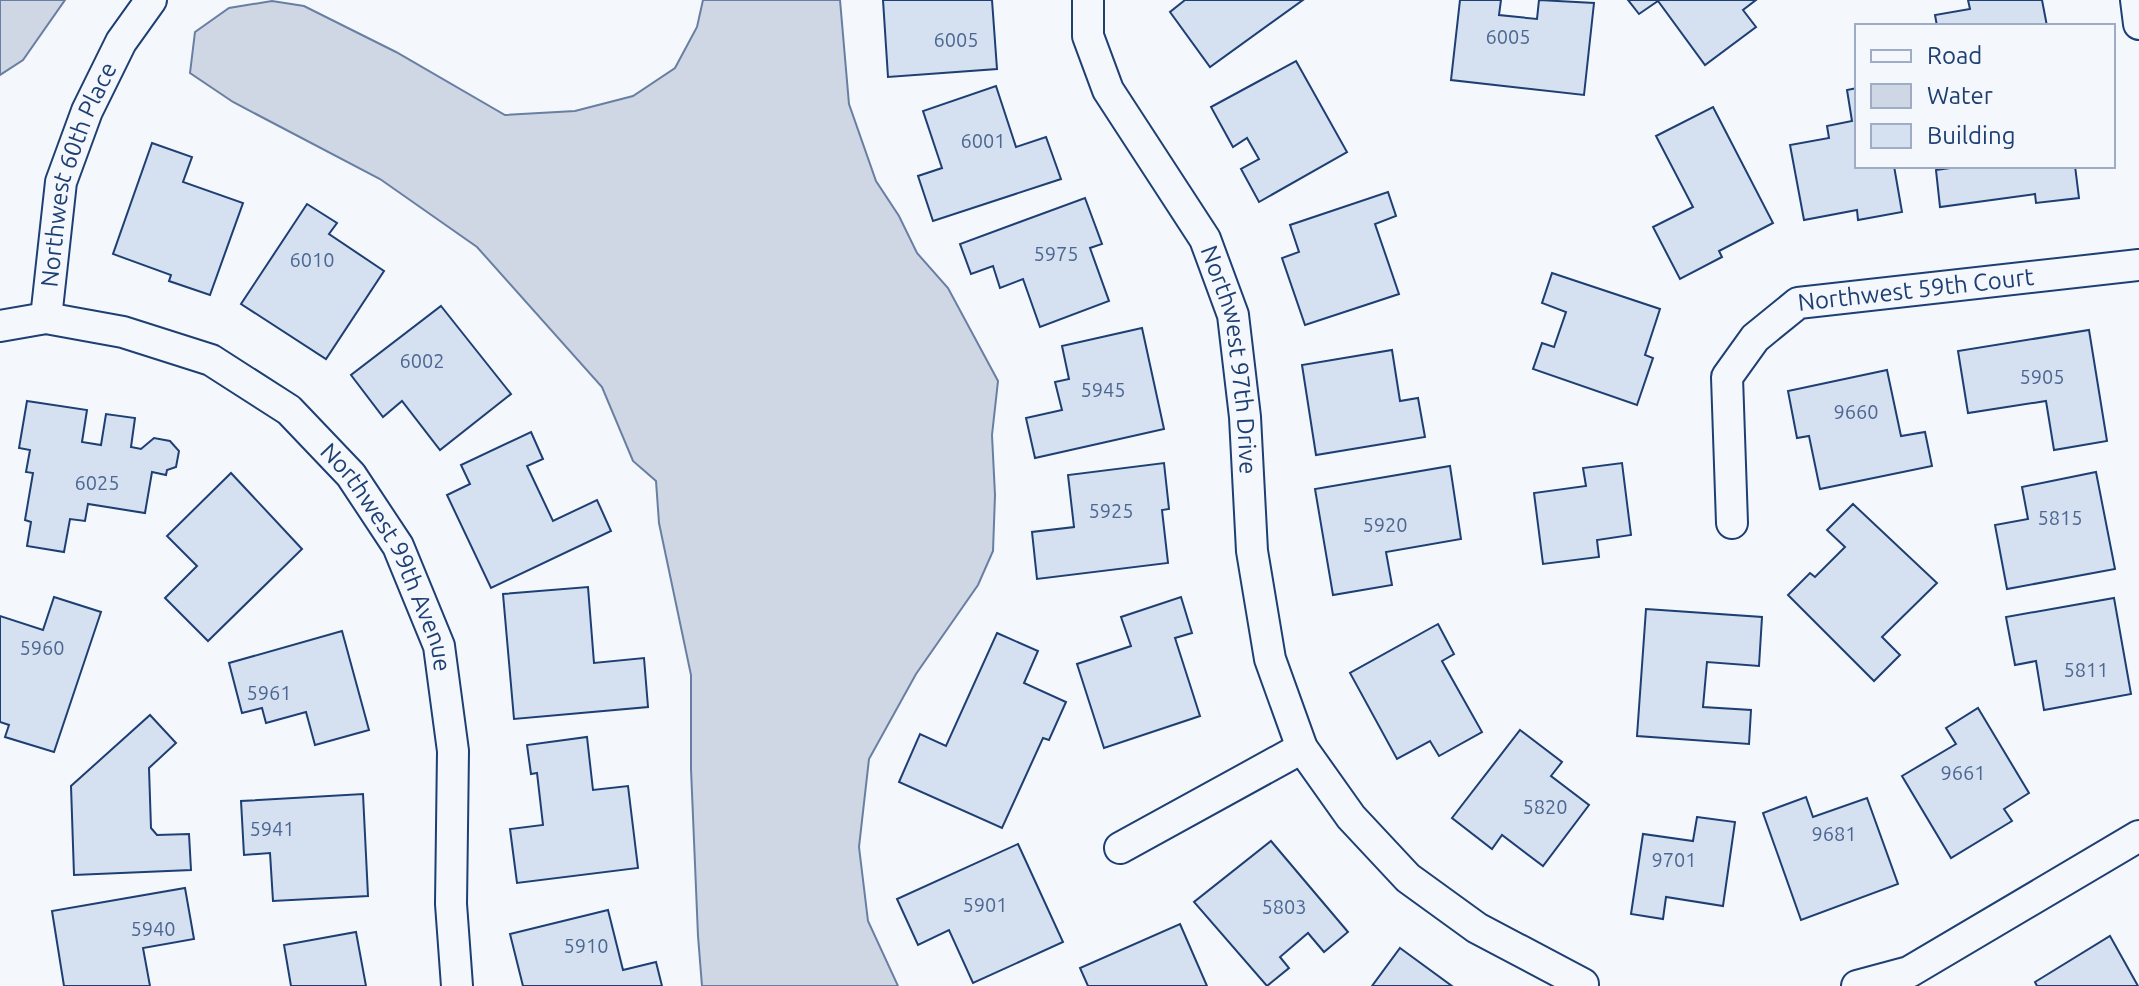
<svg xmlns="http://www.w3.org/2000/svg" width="2139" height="986" font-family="Ubuntu,sans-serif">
	<rect width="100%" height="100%" fill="#f4f7fb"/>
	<g fill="#cfd7e4" stroke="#687fa3" stroke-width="2">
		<path d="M0,0h65l-42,60 -23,15z"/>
		<path d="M703,0h137l9,104 27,77 23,35 18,37 31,35 50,93 -6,54 3,60 -2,56 -15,34 -62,89 -47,85 -10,88 9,74 30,65h-196l-4,-50 -7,-167v-94l-32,-152 -3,-42 -23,-20 -31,-74 -125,-140 -97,-68 -147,-77 -43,-29 5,-41 34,-24 43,-7 32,5 92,46 109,63 70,-4 58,-15 42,-28 22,-41z"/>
	</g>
	<g fill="#d5e0f0" stroke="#1d3f73" stroke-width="2">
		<path d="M883,0h109l5,69 -109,8z"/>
		<path d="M1185,0h118l-93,67 -40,-55z"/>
		<path d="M1460,0h41l-2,15 38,4 2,-19 55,3 -10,92 -133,-15z"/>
		<path d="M1628,0h128l-13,10 13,17 -51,38 -47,-64 -19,13z"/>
		<path d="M1968,0h74l5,26h-110l-2,-11 35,-6z"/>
		<path d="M1296,61l51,91 -88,50 -18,-33 18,-10 -12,-21 -14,9 -22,-40z"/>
		<path d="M996,86l20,61 30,-10 15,42 -128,42 -15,-45 24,-8 -19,-57z"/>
		<path d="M1857,88v78h37l8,46 -44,8 -1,-10 -53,10 -14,-75 39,-7 -2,-12 25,-5 -5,-31z"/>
		<path d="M1713,107l60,116 -54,28 3,6 -42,22 -27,-52 40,-20 -37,-71z"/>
		<path d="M152,143l40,14 -9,25 60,21 -33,92 -41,-14 2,-6 -58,-21z"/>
		<path d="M1965,166h110l4,32 -43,5 -1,-9 -95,13 -4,-37z"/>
		<path d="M1388,192l8,24 -21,8 24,70 -94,31 -23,-67 17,-6 -9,-27z"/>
		<path d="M1085,198l17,46 -12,4 19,53 -69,26 -17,-48 -23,9 -7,-22 -22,8 -11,-30z"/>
		<path d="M307,204l30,19 -8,11 55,37 -58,88 -85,-55z"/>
		<path d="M1552,273l108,36 -15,46 8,3 -16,47 -104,-36 9,-26 12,4 12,-35 -24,-9z"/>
		<path d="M441,306l70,88 -71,56 -38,-49 -19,16 -32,-42z"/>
		<path d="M1142,328l22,101 -129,29 -9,-40 36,-8 -7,-28 14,-3 -7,-33z"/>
		<path d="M2089,330l18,111 -53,9 -8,-49 -78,12 -10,-62z"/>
		<path d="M1392,350l8,51 18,-3 7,39 -109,18 -14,-90z"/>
		<path d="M1887,370l14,66 24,-4 7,34 -112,23 -11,-53 -12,2 -9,-47z"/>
		<path d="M27,401l60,9 -5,32 19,3 5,-31 29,4 -4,29 10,2 13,-11 16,3 9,10 -3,16 -9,3 -1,5 -14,-3 -7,41 -57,-9 -3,17 -15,-2 -6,33 -37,-6 4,-24 -6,-2 8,-47 -7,-1 4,-22 -11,-2z"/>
		<path d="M531,432l12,27 -16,7 26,55 44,-21 14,31 -120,57 -44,-93 23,-11 -9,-19z"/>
		<path d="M1164,463l5,46 -7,1 6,53 -131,16 -5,-47 42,-5 -6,-52z"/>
		<path d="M1622,463l9,72 -34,5 2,17 -56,7 -9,-71 52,-7 -3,-18z"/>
		<path d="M1450,466l11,73 -75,13 6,33 -59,10 -18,-106z"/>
		<path d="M2096,472l19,97 -108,20 -12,-64 33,-6 -6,-32z"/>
		<path d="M231,473l71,76 -94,92 -43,-43 32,-32 -30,-30z"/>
		<path d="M1853,504l84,79 -55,54 18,18 -26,26 -86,-86 22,-22 5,4 30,-30 -18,-17z"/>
		<path d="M588,587l6,76 50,-5 4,49 -134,12 -11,-125z"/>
		<path d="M54,597l47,15 -47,140 -49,-15 4,-12 -9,-3v-106l43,14z"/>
		<path d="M1181,597l11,36 -17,5 25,78 -96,32 -27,-84 54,-18 -10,-29z"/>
		<path d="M2114,598l17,96 -87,16 -8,-49 -21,4 -9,-48z"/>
		<path d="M1646,609l116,8 -3,49 -52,-4 -4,45 48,3 -2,34 -112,-8z"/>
		<path d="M1438,624l16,30 -12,7 40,71 -43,24 -9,-15 -33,18 -47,-86z"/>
		<path d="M342,631l27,99 -54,15 -9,-33 -40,11 -4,-15 -20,5 -13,-50z"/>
		<path d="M997,633l41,18 -14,32 42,19 -17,38 -6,-2 -41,90 -103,-46 21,-48 26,12z"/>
		<path d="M1978,708l51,85 -25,16 8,12 -61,37 -49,-82 54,-32 -10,-16z"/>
		<path d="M150,715l26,28 -27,25 2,60 6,7 32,-1 2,36 -117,5 -3,-89z"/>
		<path d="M1520,730l42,32 -11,14 38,29 -46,61 -41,-31 -10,14 -40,-31z"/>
		<path d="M587,737l6,53 35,-4 10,82 -121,15 -7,-54 33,-4 -6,-52 -6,1 -4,-29z"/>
		<path d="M363,794l5,102 -95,5 -3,-48 -26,2 -3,-54z"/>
		<path d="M1806,797l7,20 54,-19 31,86 -97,36 -38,-107z"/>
		<path d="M1697,817l38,5 -12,84 -57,-9 -3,22 -32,-5 12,-80 50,7z"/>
		<path d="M1271,841l77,91 -24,20 -16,-19 -28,24 9,11 -22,18 -73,-84z"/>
		<path d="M1018,844l45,98 -90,41 -24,-53 -31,15 -21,-46z"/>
		<path d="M185,888l9,51 -51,9 7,38h-86l-12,-75z"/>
		<path d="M608,910l15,60 33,-8 6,24h-139l-13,-52z"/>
		<path d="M1180,924l27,62h-119l-8,-18z"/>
		<path d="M356,932l10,54h-75l-7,-41z"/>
		<path d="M2110,936l28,50h-101l-2,-4z"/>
		<path d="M1400,948l52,38h-80z"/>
	</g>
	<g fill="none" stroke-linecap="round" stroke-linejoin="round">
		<defs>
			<g id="minor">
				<path id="s1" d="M1088,0v36l20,54 97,149 28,76 12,102 7,134 18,108 32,89 49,69 57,61 69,50 106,56"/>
				<path d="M2136,0l3,24"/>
				<path id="s2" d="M46,318l15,-136 26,-71 34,-69 30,-42"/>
				<path id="s3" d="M0,326l46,-8 77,14 88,28 78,50 62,65 47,71 41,100 14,105 -2,153 6,82"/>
				<path id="s4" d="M1732,523l-5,-146 28,-39 43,-35 341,-38"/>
				<path d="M1120,848l182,-100"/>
				<path d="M1857,986l52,-14 230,-136"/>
			</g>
		</defs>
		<use href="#minor" stroke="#1d3f73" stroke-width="34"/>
		<use href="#minor" stroke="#f4f7fb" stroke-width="30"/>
	</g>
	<g text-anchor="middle" stroke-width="6" stroke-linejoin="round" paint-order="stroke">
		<g font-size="20" fill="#4b6792">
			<text x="1508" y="44">6005</text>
			<text x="956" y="47">6005</text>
			<text x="983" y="148">6001</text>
			<text x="1056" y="261">5975</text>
			<text x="312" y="267">6010</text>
			<text x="422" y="368">6002</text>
			<text x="2042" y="384">5905</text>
			<text x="1103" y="397">5945</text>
			<text x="1856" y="419">9660</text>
			<text x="97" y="490">6025</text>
			<text x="1111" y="518">5925</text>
			<text x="2060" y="525">5815</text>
			<text x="1385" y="532">5920</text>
			<text x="42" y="655">5960</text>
			<text x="2086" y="677">5811</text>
			<text x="269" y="700">5961</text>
			<text x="1963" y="780">9661</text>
			<text x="1545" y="814">5820</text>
			<text x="272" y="836">5941</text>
			<text x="1834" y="841">9681</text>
			<text x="1674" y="867">9701</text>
			<text x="985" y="912">5901</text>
			<text x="1284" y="914">5803</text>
			<text x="153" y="936">5940</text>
			<text x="586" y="953">5910</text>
		</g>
		<g font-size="24" fill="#1d3f73" stroke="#f4f7fb">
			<text dy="8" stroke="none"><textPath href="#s2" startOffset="148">Northwest 60th Place</textPath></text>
			<text dy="8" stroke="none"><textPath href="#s4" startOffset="368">Northwest 59th Court</textPath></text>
			<text dy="8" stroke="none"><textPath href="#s1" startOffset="396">Northwest 97th Drive</textPath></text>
			<text dy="8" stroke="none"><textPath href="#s3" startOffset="490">Northwest 99th Avenue</textPath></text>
		</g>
	</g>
	<rect x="1855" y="24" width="260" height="144" fill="#f4f7fb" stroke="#9eadc5" stroke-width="2"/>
	<rect x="1871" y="50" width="40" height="12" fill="#f4f7fb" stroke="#9eadc5" stroke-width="2"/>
	<text x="1927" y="64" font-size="24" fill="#1d3f73">Road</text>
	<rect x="1871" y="84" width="40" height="24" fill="#cfd7e4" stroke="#9eadc5" stroke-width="2"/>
	<text x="1927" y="104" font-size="24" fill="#1d3f73">Water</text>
	<rect x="1871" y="124" width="40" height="24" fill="#d5e0f0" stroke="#9eadc5" stroke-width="2"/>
	<text x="1927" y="144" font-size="24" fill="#1d3f73">Building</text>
</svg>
